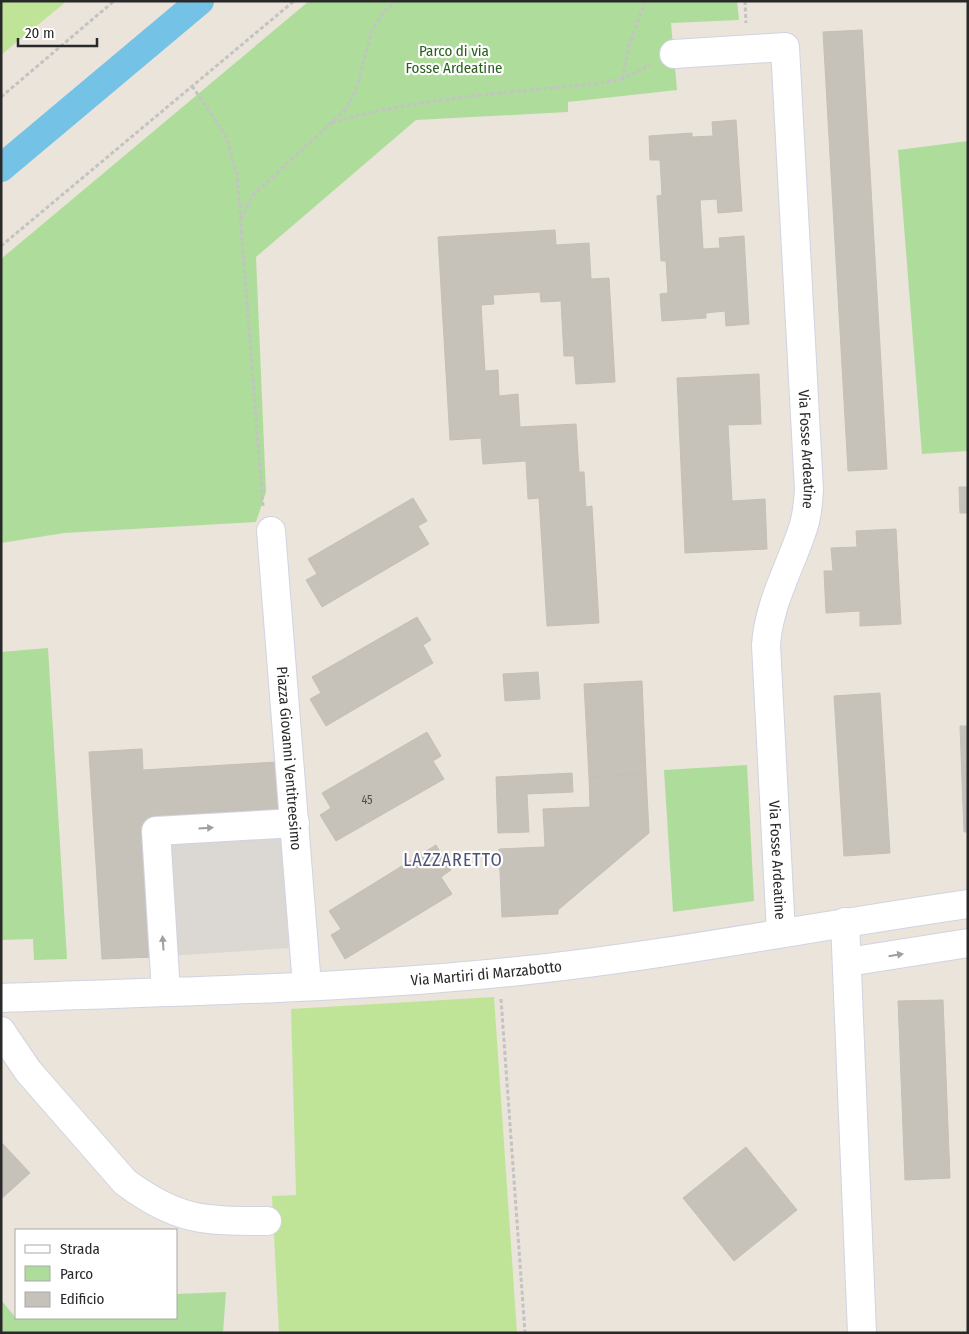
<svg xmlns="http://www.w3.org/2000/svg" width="969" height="1334" font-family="'Fira Sans Condensed',sans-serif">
	<rect width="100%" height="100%" fill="#eae4db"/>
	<g fill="#aedd9b">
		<path d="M309,1h428l2,19 -68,3 6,67 -109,12v10l-152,8 -160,137 10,235 -10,30 -192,11 -63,10v-284z"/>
		<path d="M968,141v310l-46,3 -24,-304z"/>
		<path d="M48,648l19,311 -33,1 -1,-21 -32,1v-288z"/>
		<path d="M747,765l7,136 -81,11 -9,-142z"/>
		<path d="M226,1292l-3,41h-222v-33l15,18h160v-24z"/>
	</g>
	<g fill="#c0e497">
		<path d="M1,1h66l-66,54z"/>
		<path d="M494,997l23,336h-238l-7,-137 24,-1 -5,-186z"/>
	</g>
	<path fill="#dbd7d2" d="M280,811l9,137 -136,9 -9,-137z"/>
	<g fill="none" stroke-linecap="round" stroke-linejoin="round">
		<path stroke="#74c2e6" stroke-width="28" d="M1,168l199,-167"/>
	</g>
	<g fill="#c6c2ba" stroke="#c5c0b5">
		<path d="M862,30l25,439 -39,2 -25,-439z"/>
		<path d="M736,120l6,91 -24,2 -1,-14 -17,1 3,49 17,-1 -1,-10 25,-2 5,88 -23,2 -1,-15 -19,2v5l-44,3 -2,-27 8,-1 -2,-32h-5l-4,-65 5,-1 -2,-35h-10l-1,-24 43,-3v4l21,-1 -1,-14z"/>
		<path d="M555,230l1,15 33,-2 2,36 18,-1 6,104 -39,2 -2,-28h-10l-3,-55 -20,1 -1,-10 -47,3 1,9 -13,1 4,66 13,-1 1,26 19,-2 2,33 56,-3 3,48h5l2,35 6,-1 7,117 -52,3 -8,-128 -11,1 -2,-38 -43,3 -2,-26 -31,2 -12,-203z"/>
		<path d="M759,374l2,50 -33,1 4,76 33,-2 2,50 -82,4 -8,-175z"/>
		<path d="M959,487h9v26h-8z"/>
		<path d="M413,498l14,23 -9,5 11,18 -107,63 -16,-27 11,-6 -9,-15z"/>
		<path d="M896,529l5,95 -41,2v-15l-34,2 -2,-42h9l-2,-23 26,-1 -1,-16z"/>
		<path d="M417,617l14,23 -8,5 10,18 -107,63 -16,-27 11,-6 -9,-16z"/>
		<path d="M538,672l2,27 -35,2 -2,-27z"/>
		<path d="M642,681l4,93 -57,3 -5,-93z"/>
		<path d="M880,693l10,160 -46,3 -10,-160z"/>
		<path d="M960,726h8v106h-4z"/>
		<path d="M427,732l14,24 -8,5 11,18 -108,62 -16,-26 11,-7 -9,-15z"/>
		<path d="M142,749l1,21 133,-8 4,49 -136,9 9,137 -51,2 -13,-207z"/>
		<path d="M572,773l1,19 -46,2 2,38 -31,1 -2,-56z"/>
		<path d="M646,774l3,59 -91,77v4l-56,3 -3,-68 46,-2 -2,-38 47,-2 -1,-30z"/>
		<path d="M436,845l15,25 -10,7 11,17 -107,65 -14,-24 10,-6 -12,-18z"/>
		<path d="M943,1000l7,178 -45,2 -7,-179z"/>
		<path d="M1,1142l29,31 -29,26z"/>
		<path d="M746,1147l51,63 -63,51 -51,-63z"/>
	</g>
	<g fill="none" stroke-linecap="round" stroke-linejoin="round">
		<defs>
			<g id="minor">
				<path id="s1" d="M674,54l111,-7 24,443c-1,14 -2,28 -7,41 -13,39 -33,72 -36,114l15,288"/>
				<path id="s2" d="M271,531l36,455"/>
				<path d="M845,922l17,411"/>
				<path d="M848,962l120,-19"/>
				<path d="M166,992l-10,-161 139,-8"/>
				<path id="s3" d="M1,998c176,-7 352,-9 527,-28 148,-16 293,-45 440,-66"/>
				<path d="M1,1031l27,40 97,111c52,39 79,39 142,39"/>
			</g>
		</defs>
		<use href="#minor" stroke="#d1d3e1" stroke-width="30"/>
		<g stroke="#c3c3c3" stroke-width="3" stroke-dasharray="4 2.5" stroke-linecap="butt">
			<path d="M745,1l1,22"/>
			<path d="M622,79l7,-33 16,-45"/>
			<path d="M192,86l34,50 11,39 26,332"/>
			<path d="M1,97l113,-96"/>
			<path d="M331,123c87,-26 179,-30 269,-40l22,-4 29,-15"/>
			<path d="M241,219l11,-23 94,-87 10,-19 16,-60 13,-19 11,-10"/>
			<path d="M1,246l293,-245"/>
			<path d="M501,999l24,334"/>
		</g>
		<use href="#minor" stroke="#fff" stroke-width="28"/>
	</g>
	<defs><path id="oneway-solid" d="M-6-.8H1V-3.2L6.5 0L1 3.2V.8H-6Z" transform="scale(1.25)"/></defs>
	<g fill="#9f9f9f">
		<use href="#oneway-solid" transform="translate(206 828) rotate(-3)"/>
		<use href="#oneway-solid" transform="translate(163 943) rotate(-94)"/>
		<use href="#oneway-solid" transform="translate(896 955) rotate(-9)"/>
	</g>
	<g text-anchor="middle" stroke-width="4.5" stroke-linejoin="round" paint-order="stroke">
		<g font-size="12" fill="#504f4d">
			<text x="367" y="804">45</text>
		</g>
		<g font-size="15" fill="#29601e" stroke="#fff">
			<text x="454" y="56">Parco di via<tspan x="454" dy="17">Fosse Ardeatine</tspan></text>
		</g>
		<g font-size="15" fill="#292929" stroke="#fff">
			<text dy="5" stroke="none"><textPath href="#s1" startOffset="514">Via Fosse Ardeatine</textPath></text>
			<text dy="5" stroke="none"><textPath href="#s2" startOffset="228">Piazza Giovanni Ventitreesimo</textPath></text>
			<text dy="5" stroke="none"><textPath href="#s1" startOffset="932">Via Fosse Ardeatine</textPath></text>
			<text dy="5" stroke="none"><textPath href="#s3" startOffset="486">Via Martiri di Marzabotto</textPath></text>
		</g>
		<g font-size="18" letter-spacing="1" fill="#4c5276" stroke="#fff">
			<text x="453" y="866">LAZZARETTO</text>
		</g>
	</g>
	<rect width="969" height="1334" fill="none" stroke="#292929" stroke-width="5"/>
	<rect x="15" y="1229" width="162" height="90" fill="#ffffff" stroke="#a9a9a9"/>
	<rect x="25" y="1245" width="25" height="8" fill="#ffffff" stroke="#a9a9a9"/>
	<text x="60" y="1254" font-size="15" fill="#292929">Strada</text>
	<rect x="25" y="1266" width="25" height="15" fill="#aedd9b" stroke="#a9a9a9"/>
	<text x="60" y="1279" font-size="15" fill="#292929">Parco</text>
	<rect x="25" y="1292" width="25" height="15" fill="#c6c2ba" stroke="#a9a9a9"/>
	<text x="60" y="1304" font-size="15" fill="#292929">Edificio</text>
	<path d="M18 38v8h79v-8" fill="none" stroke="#292929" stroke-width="2.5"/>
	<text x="25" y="38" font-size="15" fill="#292929" stroke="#ffffff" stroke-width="4" paint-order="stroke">20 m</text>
</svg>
